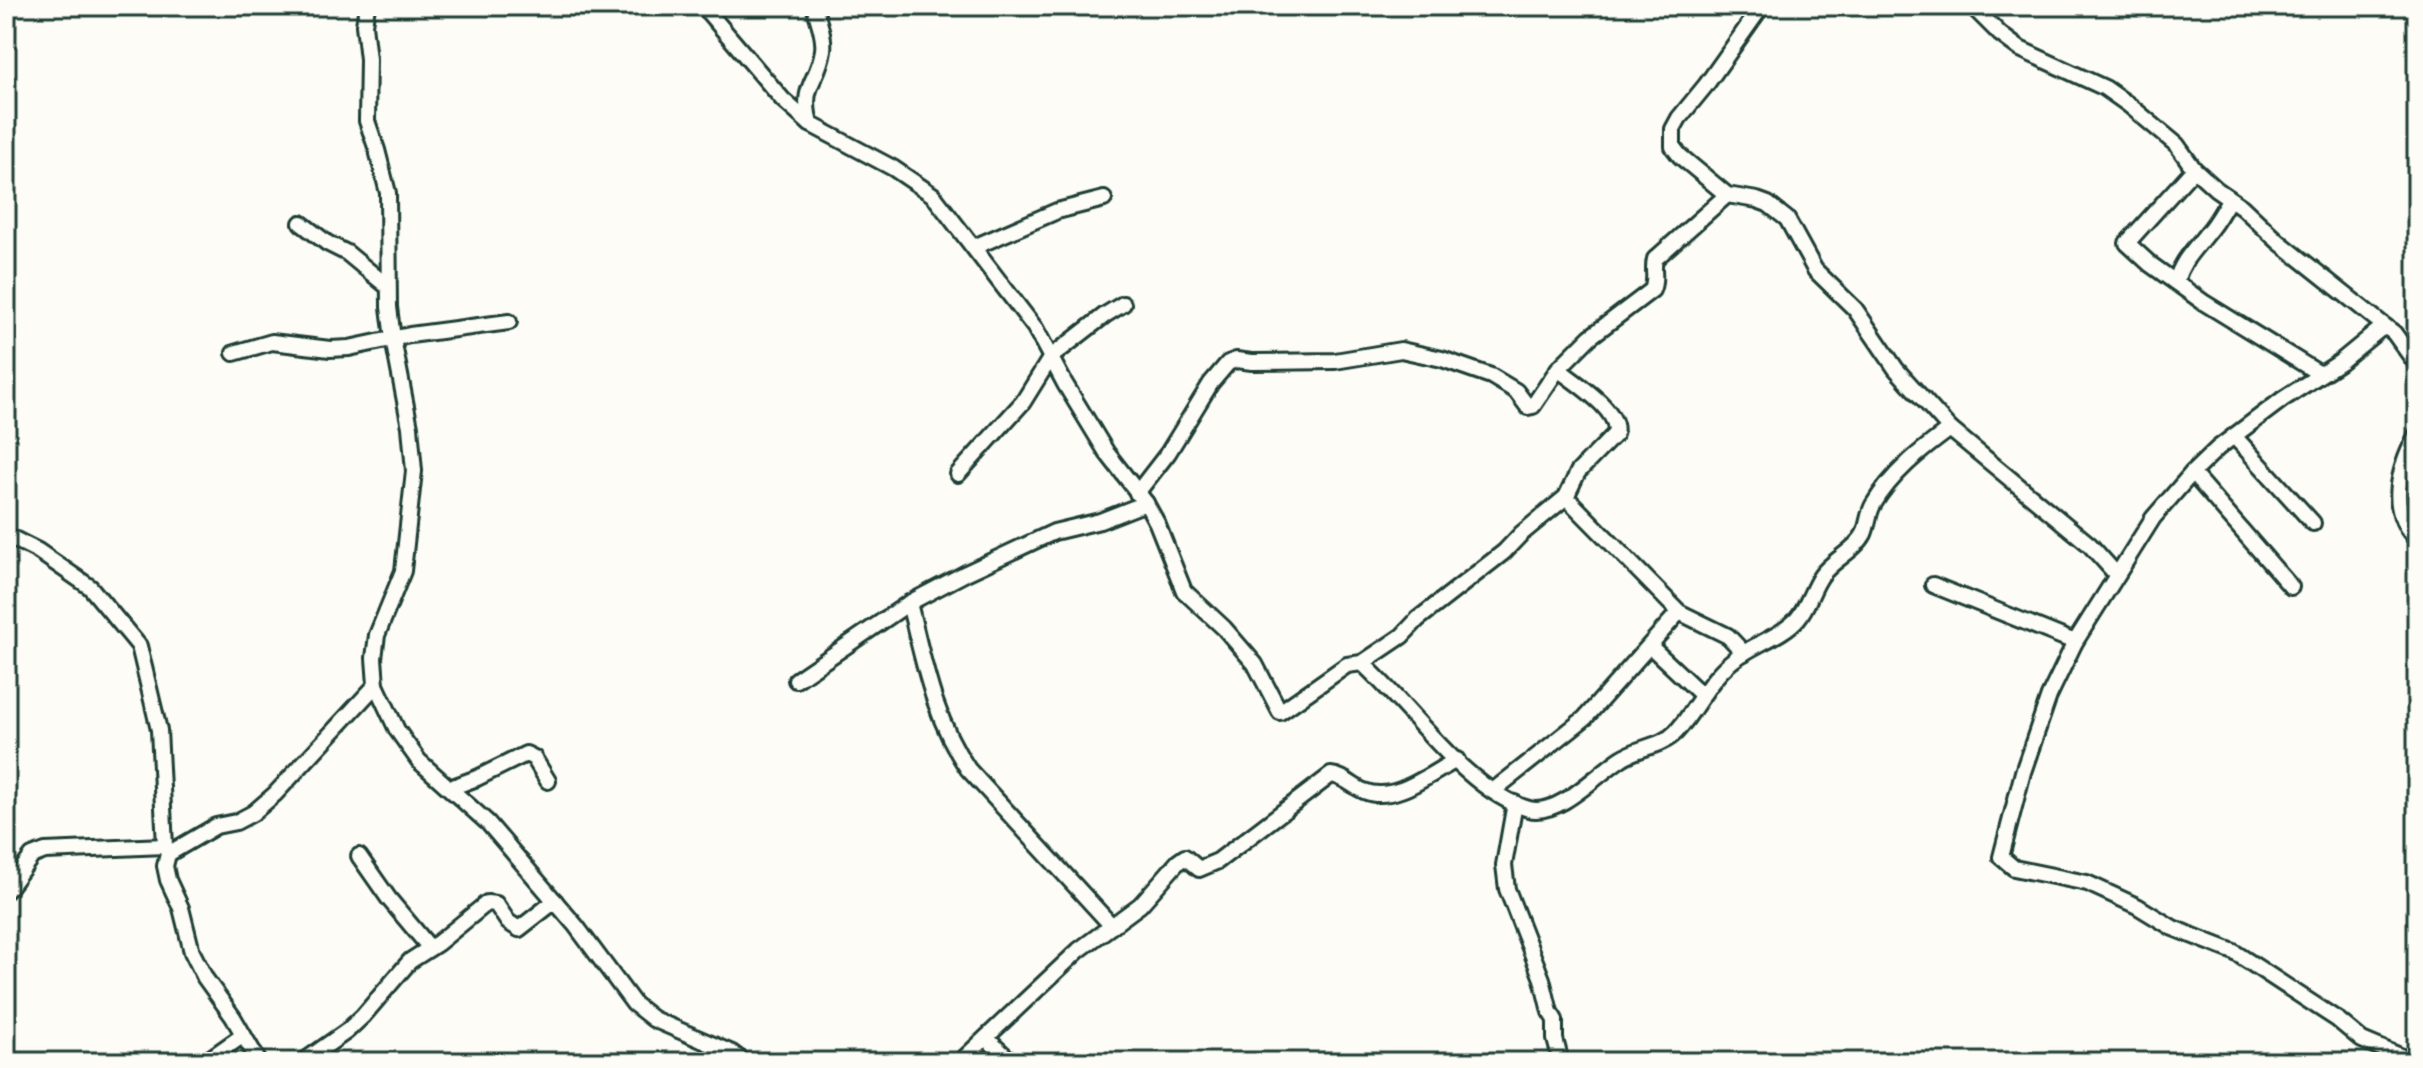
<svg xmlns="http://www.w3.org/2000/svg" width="2423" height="1068" font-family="Pangolin,sans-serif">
	<rect width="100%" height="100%" fill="#fdfcf7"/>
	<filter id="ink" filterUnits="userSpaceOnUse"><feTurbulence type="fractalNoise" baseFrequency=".0125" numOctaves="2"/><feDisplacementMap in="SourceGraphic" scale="16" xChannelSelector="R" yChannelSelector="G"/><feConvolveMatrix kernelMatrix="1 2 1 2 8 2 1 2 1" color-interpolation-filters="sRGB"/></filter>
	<g filter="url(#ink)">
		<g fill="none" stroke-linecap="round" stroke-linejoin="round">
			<defs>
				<g id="minor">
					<path d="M367,6l-3,19 4,34 -1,62 10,29 11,43 1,114 4,32 17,88 4,44 -11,100 -26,64 -3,23 2,27 21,45 22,31 69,62 88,103 58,78 19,15 79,34 12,9"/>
					<path d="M703,6l80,94 27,24 83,44 40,27 102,133 30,56 42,69 39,50 11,20 27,68 40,37 31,36 25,48 67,-47 15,-2c47,42 105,129 167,146 30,8 69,-36 93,-51 16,-11 40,-11 54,-26 20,-22 32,-52 56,-71 19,-16 51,-25 66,-43 10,-12 14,-29 23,-42 11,-16 34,-25 43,-42 4,-9 4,-20 9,-29 19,-32 47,-54 77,-76"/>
					<path d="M1762,6l-56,79 -27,33 -6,11v18l7,9 47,39 30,5 11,4 19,15 28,51 40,39 41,60 54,60 140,116 26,29"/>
					<path d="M1972,6l28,28 20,15 85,39 24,17 48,40 17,24 22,20 26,18 37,35 107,85"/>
					<path d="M810,124c-10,-40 8,-41 13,-74 2,-14 -5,-30 -9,-44"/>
					<path d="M2194,169l-67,74 23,21 53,38 117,72"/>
					<path d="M301,223l26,20 20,10 40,33"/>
					<path d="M974,247l83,-36 47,-12"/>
					<path d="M2176,282c5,-21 18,-32 31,-49 9,-10 15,-22 22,-33"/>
					<path d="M234,353l38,-11 58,7 19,-1 61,-13 99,-13"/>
					<path d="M2417,434c-18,34 -31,75 0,106"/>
					<path d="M2234,436l79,87"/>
					<path d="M2192,473l99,114"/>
					<path d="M958,474l65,-72 28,-45 54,-42 18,-11"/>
					<path d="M1137,493l31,-40 43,-70 17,-20 8,-3 16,2 83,-1 66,-11 41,9 49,17 25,15 12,16 5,-1 25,-37 32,-32 62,-47c5,-11 0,-20 3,-31l72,-64"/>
					<path d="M1566,497l113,115 49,24 16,17"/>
					<path d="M6,535l32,16 52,36 49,59 20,84 6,116 3,8 -3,12 3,14 13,28 11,44 13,26 28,39 26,45"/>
					<path d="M1933,585l142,57"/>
					<path d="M909,603c15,59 24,114 59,166l144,157"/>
					<path d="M1650,646l52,49"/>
					<path d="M1362,663l40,-27 16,-17 86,-67 17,-18 45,-37 12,-25 37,-38c7,-23 -41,-52 -57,-65"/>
					<path d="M796,680l113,-77 57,-30 88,-41 46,-11 46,-18"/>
					<path d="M450,788l27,-10 49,-24 8,4 14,23"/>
					<path d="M1494,790l91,-72 94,-106"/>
					<path d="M1515,803l-11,62 3,24 35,90 8,33 5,8v19l6,23"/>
					<path d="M168,854l48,-28 20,-4 17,-9 22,-19 101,-109"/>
					<path d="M359,856l30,43 41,49"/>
					<path d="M6,891l26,-35 13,-5 120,-5"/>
					<path d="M986,1038l26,24"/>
					<path d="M205,1062l37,-26"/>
					<path d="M303,1062l44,-31 16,-15 47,-55 28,-18 49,-40 9,1 12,18 11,7 36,-28"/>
					<path d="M960,1062l119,-112 61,-45 38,-43 7,-5 14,12 19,-8 113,-86c13,1 22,12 33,16 31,13 66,-18 93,-31"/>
					<path d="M2414,1062l-52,-22 -24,-20 -104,-68 -61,-24 -36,-22 -50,-23 -73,-15 -13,-11 22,-85 26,-76 26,-54 78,-124 39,-45 26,-25 65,-49 57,-37 39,-32 7,-3 8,6 23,32"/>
				</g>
			</defs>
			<use href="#minor" stroke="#1f3d34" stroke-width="20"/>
			<use href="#minor" stroke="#fdfcf7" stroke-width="14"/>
		</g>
	</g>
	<rect width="2423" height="1068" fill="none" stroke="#fdfcf7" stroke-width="32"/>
	<rect x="16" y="16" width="2391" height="1036" fill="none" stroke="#1f3d34" stroke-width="3" filter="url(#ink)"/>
</svg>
